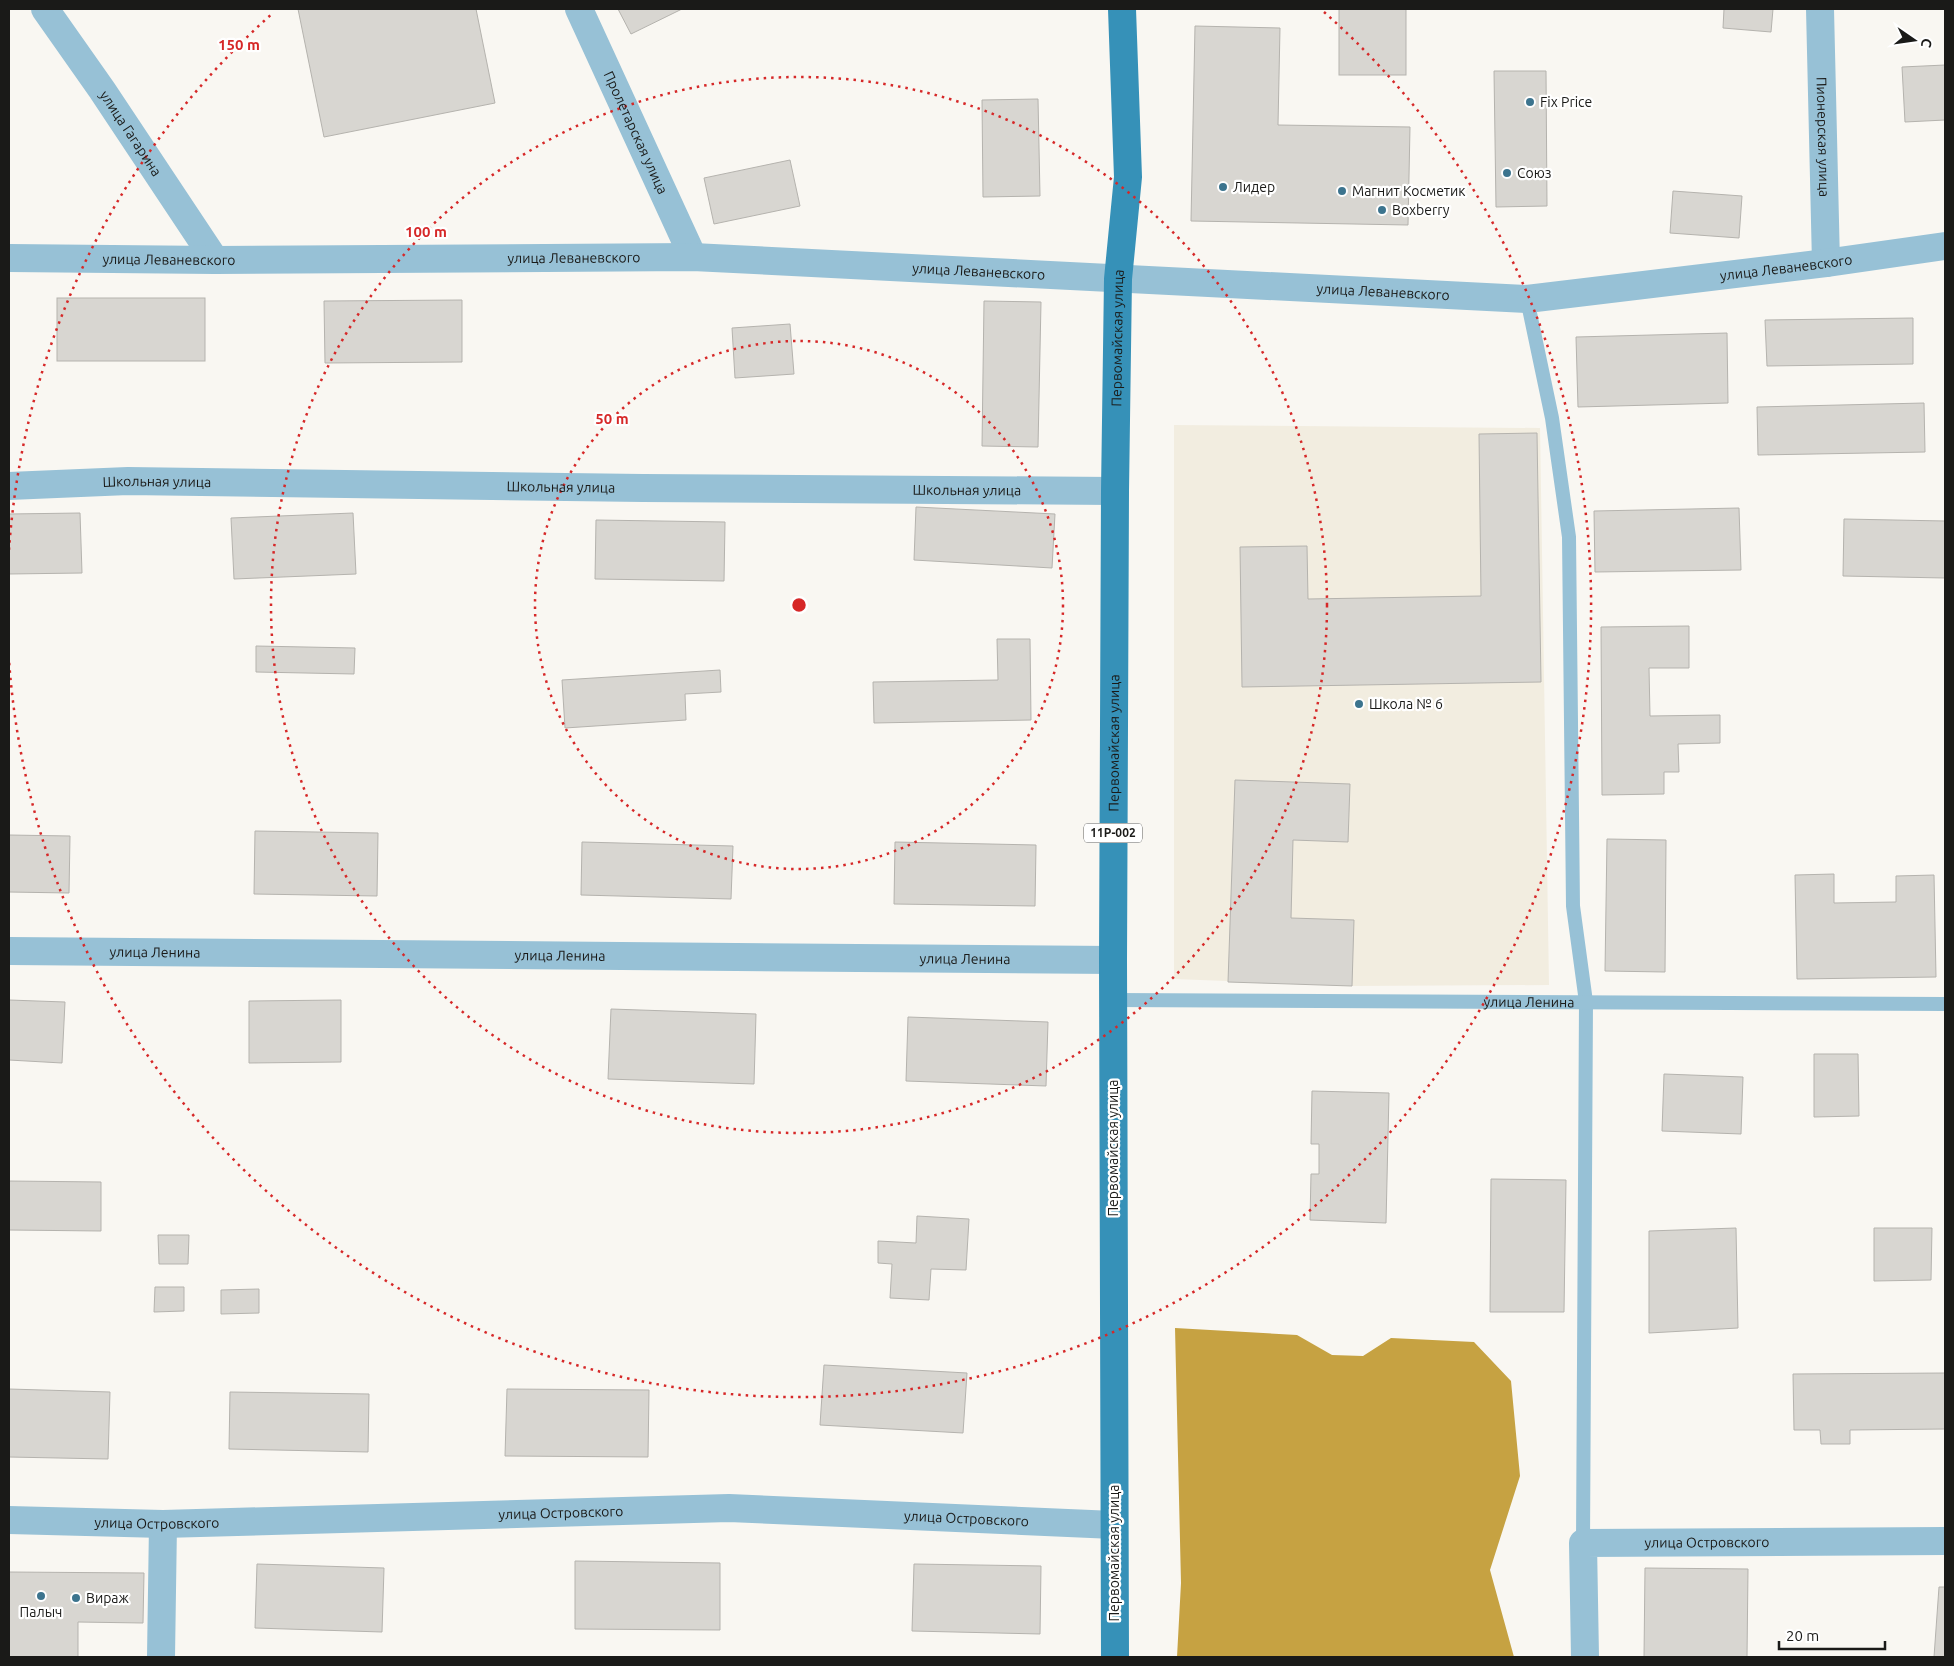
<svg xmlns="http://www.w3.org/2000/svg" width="1954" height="1666" font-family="Ubuntu,sans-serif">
	<rect width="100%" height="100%" fill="#f9f7f2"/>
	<path fill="#f2ede0" d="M1174,425l366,3 9,557 -197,1 -178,-7z"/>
	<path fill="#c6a242" d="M1175,1328l122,7 35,20 31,1 28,-18 83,4 37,39 9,95 -30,94 24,87h-337l4,-74z"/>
	<g fill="#d8d6d1" stroke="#b5b3ae">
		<path d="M298,9h178l19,94 -171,34z"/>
		<path d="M618,9h64l-51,25z"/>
		<rect x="1339" y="9" width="67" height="66"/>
		<path d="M1724,9h49l-2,23 -48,-4z"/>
		<path d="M1195,26l85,2 -2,97 132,2 -2,98 -217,-4z"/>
		<path d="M1945,65v55l-40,2 -3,-55z"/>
		<path d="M1494,71h52l1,135 -51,1z"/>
		<path d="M1038,99l2,97 -57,1 -1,-97z"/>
		<path d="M790,160l10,46 -86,18 -10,-46z"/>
		<path d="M1673,191l69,5 -3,42 -69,-5z"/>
		<rect x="57" y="298" width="148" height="63"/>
		<path d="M462,300v62l-137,1 -1,-62z"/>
		<path d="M984,301l57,1 -3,145 -56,-1z"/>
		<path d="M1913,318v46l-146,2 -2,-46z"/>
		<path d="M790,324l4,50 -59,4 -3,-50z"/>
		<path d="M1727,333l1,70 -150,4 -2,-70z"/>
		<path d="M1924,403l1,49 -167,3 -1,-48z"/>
		<path d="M1537,433l4,249 -299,5 -2,-140 67,-1 1,53 173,-3 -2,-162z"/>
		<path d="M916,507l139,7 -3,54 -138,-8z"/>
		<path d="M1739,508l2,62 -146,2 -1,-61z"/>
		<path d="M80,513l2,60 -73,1v-60z"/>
		<path d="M353,513l3,61 -122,5 -3,-61z"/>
		<path d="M1844,519l101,2v57l-102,-2z"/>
		<path d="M596,520l129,2 -1,59 -129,-2z"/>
		<path d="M1689,626v42h-40l1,48 70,-1v28l-42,1 1,28h-15v22l-62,1 -1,-168z"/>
		<path d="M997,639h33l1,81 -157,3 -1,-41 125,-2z"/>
		<path d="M256,646l99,2 -1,26 -98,-2z"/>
		<path d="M720,670l1,22 -36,2 1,26 -121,8 -3,-48z"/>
		<path d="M1235,780l115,4 -2,58 -55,-2 -2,78 63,2 -2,66 -124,-4z"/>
		<path d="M255,831l123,2 -1,63 -123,-2z"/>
		<path d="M9,835l61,1 -1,57 -60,-1z"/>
		<path d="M1607,839l59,1 -1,132 -60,-1z"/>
		<path d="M582,842l151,4 -2,53 -150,-4z"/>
		<path d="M895,842l141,3 -1,61 -141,-2z"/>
		<path d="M1834,874v29l62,-1v-26l38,-1 2,102 -139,2 -2,-104z"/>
		<path d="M9,1000l56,2 -3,61 -53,-3z"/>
		<path d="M341,1000v62l-92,1v-62z"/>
		<path d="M611,1009l145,5 -2,70 -146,-5z"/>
		<path d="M908,1017l140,5 -2,64 -140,-5z"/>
		<path d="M1814,1054h44l1,62 -45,1z"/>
		<path d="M1664,1074l79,3 -2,57 -79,-3z"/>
		<path d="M1312,1091l77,2 -3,130 -76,-3 1,-46h8v-30h-8z"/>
		<path d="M1491,1179l75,1 -2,132h-74z"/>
		<path d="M9,1181l92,1v49l-92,-1z"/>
		<path d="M917,1216l52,3 -3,51 -35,-1 -2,31 -39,-2 2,-34 -14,-1v-22l38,2z"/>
		<path d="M1736,1228l2,100 -89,5v-102z"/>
		<path d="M1874,1228h58l-1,52 -57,1z"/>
		<path d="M158,1235h31l-1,29h-29z"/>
		<path d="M155,1287h29v24l-30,1z"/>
		<path d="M259,1289v24l-38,1v-24z"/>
		<path d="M824,1365l143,8 -4,60 -143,-8z"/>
		<path d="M1945,1373v56l-95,1v14h-29l-1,-14h-26l-1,-56z"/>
		<path d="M9,1389l101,3 -2,67 -99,-2z"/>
		<path d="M507,1389l142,1 -1,67 -143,-1z"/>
		<path d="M230,1392l139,2 -1,58 -139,-3z"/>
		<path d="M575,1561l145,2v67l-145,-1z"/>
		<path d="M257,1564l127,4 -2,64 -127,-4z"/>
		<path d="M914,1564l127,2 -1,68 -128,-3z"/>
		<path d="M1645,1568l103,1 -1,88h-103z"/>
		<path d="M9,1572l135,1 -1,50 -65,-1v35h-69z"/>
		<path d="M1939,1587h6v70h-11z"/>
	</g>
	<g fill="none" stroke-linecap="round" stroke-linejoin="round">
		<g stroke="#97c1d6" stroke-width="14">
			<path d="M1527,299l25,119 17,119 4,369 13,96 -3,541"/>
			<path id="s1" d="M1113,1000l832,4"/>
		</g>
		<g stroke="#97c1d6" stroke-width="28">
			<path id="s2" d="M45,9l57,81 113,170"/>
			<path id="s3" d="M579,9l114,248"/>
			<path id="s4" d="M1820,9l6,254"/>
			<path id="s5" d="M9,258l206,2 478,-3 834,42 299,-36 119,-17"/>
			<path id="s6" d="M9,486l119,-5 515,7 472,3"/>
			<path id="s7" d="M9,951l1104,9"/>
			<path id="s8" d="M9,1520l154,4 566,-16 385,17"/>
			<path d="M161,1657l2,-133"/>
			<path id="s9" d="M1585,1657l-2,-114 362,-2"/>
		</g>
		<path stroke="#3691b8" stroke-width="28" id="s10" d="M1115,1657l-2,-697 2,-469 3,-212 10,-102 -6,-168"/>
	</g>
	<g fill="none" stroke="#d62828" stroke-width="2.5" stroke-dasharray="2.5 5">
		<circle cx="799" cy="605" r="264"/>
		<circle cx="799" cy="605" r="528"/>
		<path d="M9 550A792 792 0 0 1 274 12M1324 12A792 792 0 1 1 9 660"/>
	</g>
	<g fill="#3c748e" stroke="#fff" stroke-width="2">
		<circle cx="1530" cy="102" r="5"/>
		<circle cx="1507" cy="173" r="5"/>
		<circle cx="1223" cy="187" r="5"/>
		<circle cx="1342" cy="191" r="5"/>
		<circle cx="1382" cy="210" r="5"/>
		<circle cx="1359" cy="704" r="5"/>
		<circle cx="41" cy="1596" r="5"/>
		<circle cx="76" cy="1598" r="5"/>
	</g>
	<g text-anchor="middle" stroke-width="4.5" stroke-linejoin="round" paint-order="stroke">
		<rect fill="#fff" stroke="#5f5f5d" stroke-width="1" x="1084" y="823.5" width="58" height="19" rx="4"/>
		<g font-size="12" font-weight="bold" fill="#1a1a18">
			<text x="1113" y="837">11Р-002</text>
		</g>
		<g font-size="14" fill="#1a1a18" stroke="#fff" text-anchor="start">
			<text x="1540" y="107">Fix Price</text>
			<text x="1517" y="178">Союз</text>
			<text x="1233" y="192">Лидер</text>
			<text x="1352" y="196">Магнит Косметик</text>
			<text x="1392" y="215">Boxberry</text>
			<text x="1369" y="709">Школа № 6</text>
			<text x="86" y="1603">Вираж</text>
			<text x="41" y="1617" text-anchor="middle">Палыч</text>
		</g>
		<g font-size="14" fill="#1a1a18" stroke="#fff">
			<text dy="5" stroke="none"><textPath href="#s3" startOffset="136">Пролетарская улица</textPath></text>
			<text dy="5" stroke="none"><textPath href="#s2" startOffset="151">улица Гагарина</textPath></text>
			<text dy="5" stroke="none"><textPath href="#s4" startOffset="128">Пионерская улица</textPath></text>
			<text dy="5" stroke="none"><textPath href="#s5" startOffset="565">улица Леваневского</textPath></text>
			<text dy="5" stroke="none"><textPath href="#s5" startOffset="160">улица Леваневского</textPath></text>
			<text dy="5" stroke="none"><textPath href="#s5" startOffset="1780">улица Леваневского</textPath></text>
			<text dy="5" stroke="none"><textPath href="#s5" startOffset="970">улица Леваневского</textPath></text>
			<text dy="5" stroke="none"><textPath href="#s5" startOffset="1375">улица Леваневского</textPath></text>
			<text dy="5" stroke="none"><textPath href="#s10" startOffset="1319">Первомайская улица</textPath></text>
			<text dy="5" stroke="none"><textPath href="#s6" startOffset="148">Школьная улица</textPath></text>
			<text dy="5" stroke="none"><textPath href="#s6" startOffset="552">Школьная улица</textPath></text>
			<text dy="5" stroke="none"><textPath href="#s6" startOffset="958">Школьная улица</textPath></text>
			<text dy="5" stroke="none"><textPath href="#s10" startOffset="914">Первомайская улица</textPath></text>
			<text dy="5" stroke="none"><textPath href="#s7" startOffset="146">улица Ленина</textPath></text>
			<text dy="5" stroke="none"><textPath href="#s7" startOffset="551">улица Ленина</textPath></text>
			<text dy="5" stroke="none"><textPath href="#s7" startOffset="956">улица Ленина</textPath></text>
			<text dy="5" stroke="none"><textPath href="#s1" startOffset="416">улица Ленина</textPath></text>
			<text transform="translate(1113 1148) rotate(-90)" y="5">Первомайская улица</text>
			<text dy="5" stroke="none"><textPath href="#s8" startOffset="552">улица Островского</textPath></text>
			<text dy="5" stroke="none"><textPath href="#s8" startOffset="958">улица Островского</textPath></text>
			<text dy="5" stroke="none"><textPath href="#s8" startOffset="148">улица Островского</textPath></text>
			<text dy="5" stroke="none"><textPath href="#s9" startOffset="238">улица Островского</textPath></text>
			<text transform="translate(1114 1553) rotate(-90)" y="5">Первомайская улица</text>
		</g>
	</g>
	<circle cx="799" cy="605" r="8" fill="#d62828" stroke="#fff" stroke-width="2.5"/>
	<g font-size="15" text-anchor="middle" font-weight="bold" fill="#d62828" stroke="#fff" stroke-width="4.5" stroke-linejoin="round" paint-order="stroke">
		<text x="239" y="50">150 m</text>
		<text x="426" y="237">100 m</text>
		<text x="612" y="424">50 m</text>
	</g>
	<rect width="1954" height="1666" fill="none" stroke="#1a1a18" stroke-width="20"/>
	<g transform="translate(1914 40) rotate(103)" stroke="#ffffff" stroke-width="4" paint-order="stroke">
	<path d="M0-4L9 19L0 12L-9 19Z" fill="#1a1a18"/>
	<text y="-8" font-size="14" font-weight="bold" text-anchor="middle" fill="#1a1a18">С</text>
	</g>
	<path d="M1779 1641v8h106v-8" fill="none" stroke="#1a1a18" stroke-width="2.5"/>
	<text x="1786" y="1641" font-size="15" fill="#1a1a18" stroke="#ffffff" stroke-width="4" paint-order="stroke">20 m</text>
</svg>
